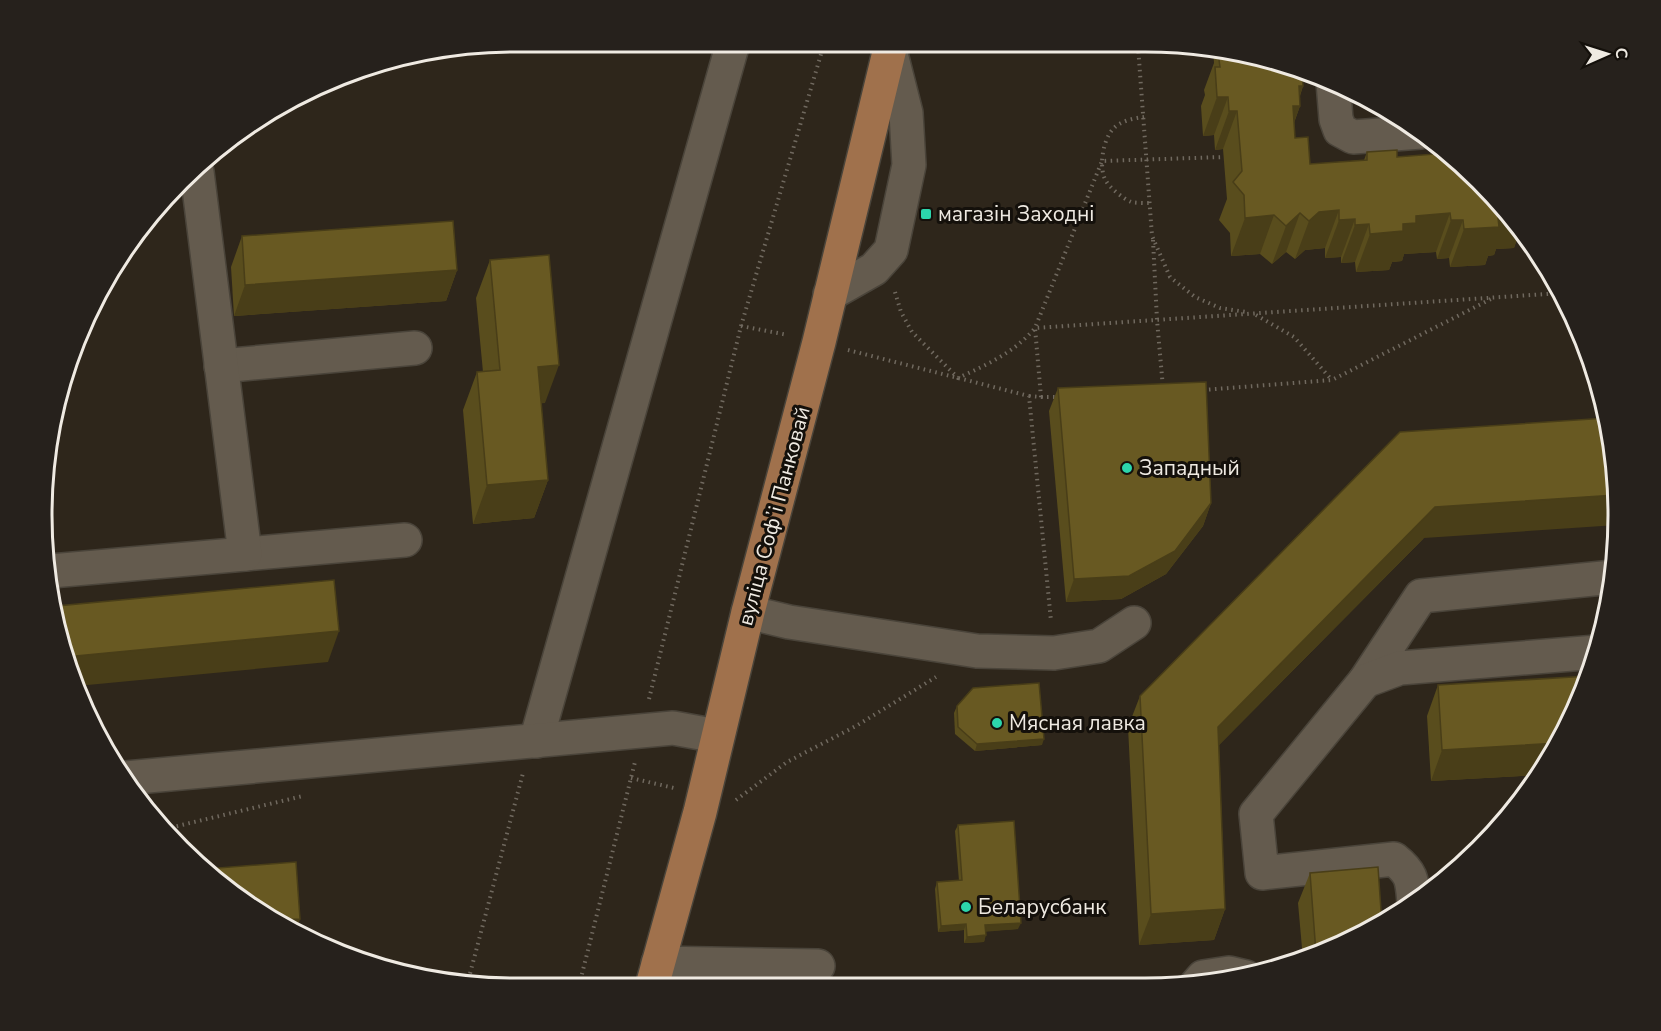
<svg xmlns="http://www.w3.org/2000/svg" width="1661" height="1031" font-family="'Nunito Sans',sans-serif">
	<rect width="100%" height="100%" fill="#2e261b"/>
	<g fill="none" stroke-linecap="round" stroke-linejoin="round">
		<defs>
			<g id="minor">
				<path d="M1333,82l3,37 4,11 13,7 68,-5"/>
				<path d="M830,294l44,-25 17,-19 18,-85 -3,-52 -16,-63"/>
				<path d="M221,366l194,-18"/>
				<path d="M245,554l160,-14"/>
				<path d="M51,571l194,-17 -48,-382"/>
				<path d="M748,612l41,10 188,29 77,2 45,-7 35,-23"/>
				<path d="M1365,681l56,-85 192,-19"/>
				<path d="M536,741l197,-698"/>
				<path d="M126,778l547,-50 44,8"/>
				<path d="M1414,903c-2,-22 -1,-29 -20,-44l-132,14 -6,-59 109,-133 35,-13 197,-16"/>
				<path d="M658,963l160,3"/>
				<path d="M1196,985l7,-8 26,-4 17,4"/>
			</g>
			<path id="major" d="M652,986l48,-174 48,-200 71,-270 72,-298"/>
		</defs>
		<use href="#minor" stroke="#4a443a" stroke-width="36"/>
		<use href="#major" stroke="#4a443a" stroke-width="36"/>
		<g stroke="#70695f" stroke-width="4" stroke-dasharray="1.5 4.5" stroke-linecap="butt">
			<path d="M1138,46l14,190 18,41 25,20 25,11 26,4"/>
			<path d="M1144,117c-10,1 -23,4 -30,11 -11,10 -16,40 -8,53 4,7 18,18 25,21 6,1 13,1 19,1"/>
			<path d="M1153,240l4,80 6,68"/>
			<path d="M895,292l6,20 11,20 46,46c28,-13 56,-25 77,-50l67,-167 122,-4"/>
			<path d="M1256,315l38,22 37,42"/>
			<path d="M741,326l47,9"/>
			<path d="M848,350l181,46 22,225"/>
			<path d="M1203,390l129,-10 159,-81"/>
			<path d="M1029,396l12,1 -6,-69 527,-35"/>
			<path d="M1041,397h17"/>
			<path d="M649,699l92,-373 83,-282"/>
			<path d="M631,778l43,10"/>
			<path d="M736,800l51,-38 69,-36 80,-49"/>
			<path d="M165,829l138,-33"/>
			<path d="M467,985l56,-212"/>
			<path d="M579,986l56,-224"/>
		</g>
		<use href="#minor" stroke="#645b4e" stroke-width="33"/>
		<use href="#major" stroke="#a0714c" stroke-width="33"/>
	</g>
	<g fill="#594d1d">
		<path d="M1213,48l89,23 1,15 -3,10v10l-6,17 1,15 15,26 54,-4 3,-8 30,5 104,46 19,27 -6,18 -18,1 -2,6 -6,1 -3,9 -35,2 -1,-9 -12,1 -1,-7 -32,2 -2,7 -10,1 -3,8 -33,2 -1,-10 -14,1v-6l-16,1v-10l-20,2 -10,9 -9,-7 -14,12 -12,-10 -29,2 -1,-23 -11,-13 8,-21 -4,-50 -8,1 -1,-15 -11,1 -2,-30 4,-11 -1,-5 10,-27z"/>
		<path d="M242,236l215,34 -11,31 -212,15 -3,-49z"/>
		<path d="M490,260l55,143h-4l7,77 -14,38 -61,6 -10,-114 14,-38h6l-7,-74z"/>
		<path d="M1058,388l153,115 -8,23 -37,48 -45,25 -55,3 -17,-191z"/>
		<path d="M1424,538l-205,207 6,164 -11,31 -75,5 -11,-218 12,-31z"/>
		<path d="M1438,685l132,40 -31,50 -108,6 -4,-65z"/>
		<path d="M957,706l85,39 -67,6 -20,-17 -1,-21z"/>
		<path d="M958,825l60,104 -32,2 -2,11 -20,1v-13l-26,2 -3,-43 2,-7 22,-1 -4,-50z"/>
		<path d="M1310,873l72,52 -79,34 -5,-56z"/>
	</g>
	<g fill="#493e18">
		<path d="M1299,86h4l-7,20h4l-14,38 -7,1z"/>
		<path d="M1217,97h11l-14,38 -11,1z"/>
		<path d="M1229,111h8l-14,38 -8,1z"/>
		<path d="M1339,210l-14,38 -20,2 -10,9 14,-38 10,-9z"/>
		<path d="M1507,211l13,19 -6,18 -18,1 -2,6 -6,1 -3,9 -35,2 14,-38 34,-11z"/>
		<path d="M1300,213l-14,39 -14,12 14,-38z"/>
		<path d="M1450,213l-14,39 -32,2 -2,7 -10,1 -3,8 -33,2 14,-38 33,-10 13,-8z"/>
		<path d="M1274,215l-14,39 -29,2 14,-38z"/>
		<path d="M1355,219l-14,38 -16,1 14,-38z"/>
		<path d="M1451,220h12l-14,38 -12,1z"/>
		<path d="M1369,224l-14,38 -14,1 14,-38z"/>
		<path d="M457,270l-11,31 -212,15 11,-31z"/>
		<path d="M559,365l-14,38 -21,2 14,-38z"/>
		<path d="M548,480l-14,38 -61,6 14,-39z"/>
		<path d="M1616,495l1,30 -193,13 -217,219 11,-30 217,-220z"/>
		<path d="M1211,503l-8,23 -37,48 -45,25 -55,3 8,-23z"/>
		<path d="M339,631l-11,31 -251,24 -10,-19 -2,-10z"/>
		<path d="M1044,739l-2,6 -67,6 2,-7z"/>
		<path d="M1559,743l-20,32 -108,6 11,-31z"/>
		<path d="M1225,909l-11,31 -75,5 12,-31z"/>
		<path d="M300,919l-4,12 -18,-11z"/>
		<path d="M1021,923l-3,6 -35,3 2,-7z"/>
		<path d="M966,924l-2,6 -26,2 3,-6z"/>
		<path d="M986,935l-2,7 -20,1 3,-6z"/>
	</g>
	<g fill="#685922" stroke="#493e18" stroke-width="1.5">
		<path d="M1223,50l79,21 1,15h-4l1,20h-7l2,32 13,-1 2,27 57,-4v-8l30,-2v7l51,-4 53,50 7,9v5l-10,1 1,9 -35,2 -1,-9h-12l-1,-7 -34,3v7l-13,1v7l-33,3 -1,-10 -14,1v-6l-16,1v-10l-20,2 -10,9 -9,-8 -14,13 -12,-11 -29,3 -1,-23 -11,-13 9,-11 -5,-60h-8l-1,-14h-11l-2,-30h5l-2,-15 5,-1z"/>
		<path d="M453,221l4,49 -212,15 -3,-49z"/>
		<path d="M549,255l10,110 -21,2 10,113 -61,5 -10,-113 23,-2 -10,-110z"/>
		<path d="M1206,382l5,121 -36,48 -46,25 -55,3 -16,-191z"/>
		<path d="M1607,418l8,35 1,42 -181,12 -217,220 7,182 -74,5 -11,-218 260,-264z"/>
		<path d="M334,580l5,51 -274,26 -8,-51z"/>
		<path d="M1589,676l-19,49 -11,18 -117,7 -4,-65z"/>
		<path d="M1039,683l5,56 -67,5 -19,-17 -1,-21 16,-18z"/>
		<path d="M1014,821l7,102 -36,2 1,10 -19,2 -1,-13 -25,2 -4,-44 25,-2 -4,-55z"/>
		<path d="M296,862l4,57 -22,1 -50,-29 -23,-22z"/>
		<path d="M1378,867l4,58 -66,28 -6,-80z"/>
	</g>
	<g fill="#2cd5ab" stroke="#14100b" stroke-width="2">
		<rect x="920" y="208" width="12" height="12" rx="3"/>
		<circle cx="1127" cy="468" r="6"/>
		<circle cx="997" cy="723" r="6"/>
		<circle cx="966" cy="907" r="6"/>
	</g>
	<g text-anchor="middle" stroke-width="6" stroke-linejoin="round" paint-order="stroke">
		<g font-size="21" fill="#efeae2" stroke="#14100b" text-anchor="start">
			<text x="938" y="221">магазін Заходні</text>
			<text x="1139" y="475">Западный</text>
			<text x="1009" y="730">Мясная лавка</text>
			<text x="978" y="914">Беларусбанк</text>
		</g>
		<g font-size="21" fill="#efeae2" stroke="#14100b">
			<text transform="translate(774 516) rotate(-75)" y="7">вуліца Софʼі Панковай</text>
		</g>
	</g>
	<path d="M0 0H1661V1031H0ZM515 52H1145A463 463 0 0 1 1608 515V515A463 463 0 0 1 1145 978H515A463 463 0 0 1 52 515V515A463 463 0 0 1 515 52Z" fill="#26211c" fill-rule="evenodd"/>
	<path fill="none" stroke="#efeae2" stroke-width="3" d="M515 52H1145A463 463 0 0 1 1608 515V515A463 463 0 0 1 1145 978H515A463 463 0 0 1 52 515V515A463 463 0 0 1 515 52Z"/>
	<g transform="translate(1607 54) rotate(87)" stroke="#14100b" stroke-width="4.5" paint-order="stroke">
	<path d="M0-4.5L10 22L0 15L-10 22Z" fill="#efeae2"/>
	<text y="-9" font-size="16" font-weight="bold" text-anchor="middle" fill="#efeae2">С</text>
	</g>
</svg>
